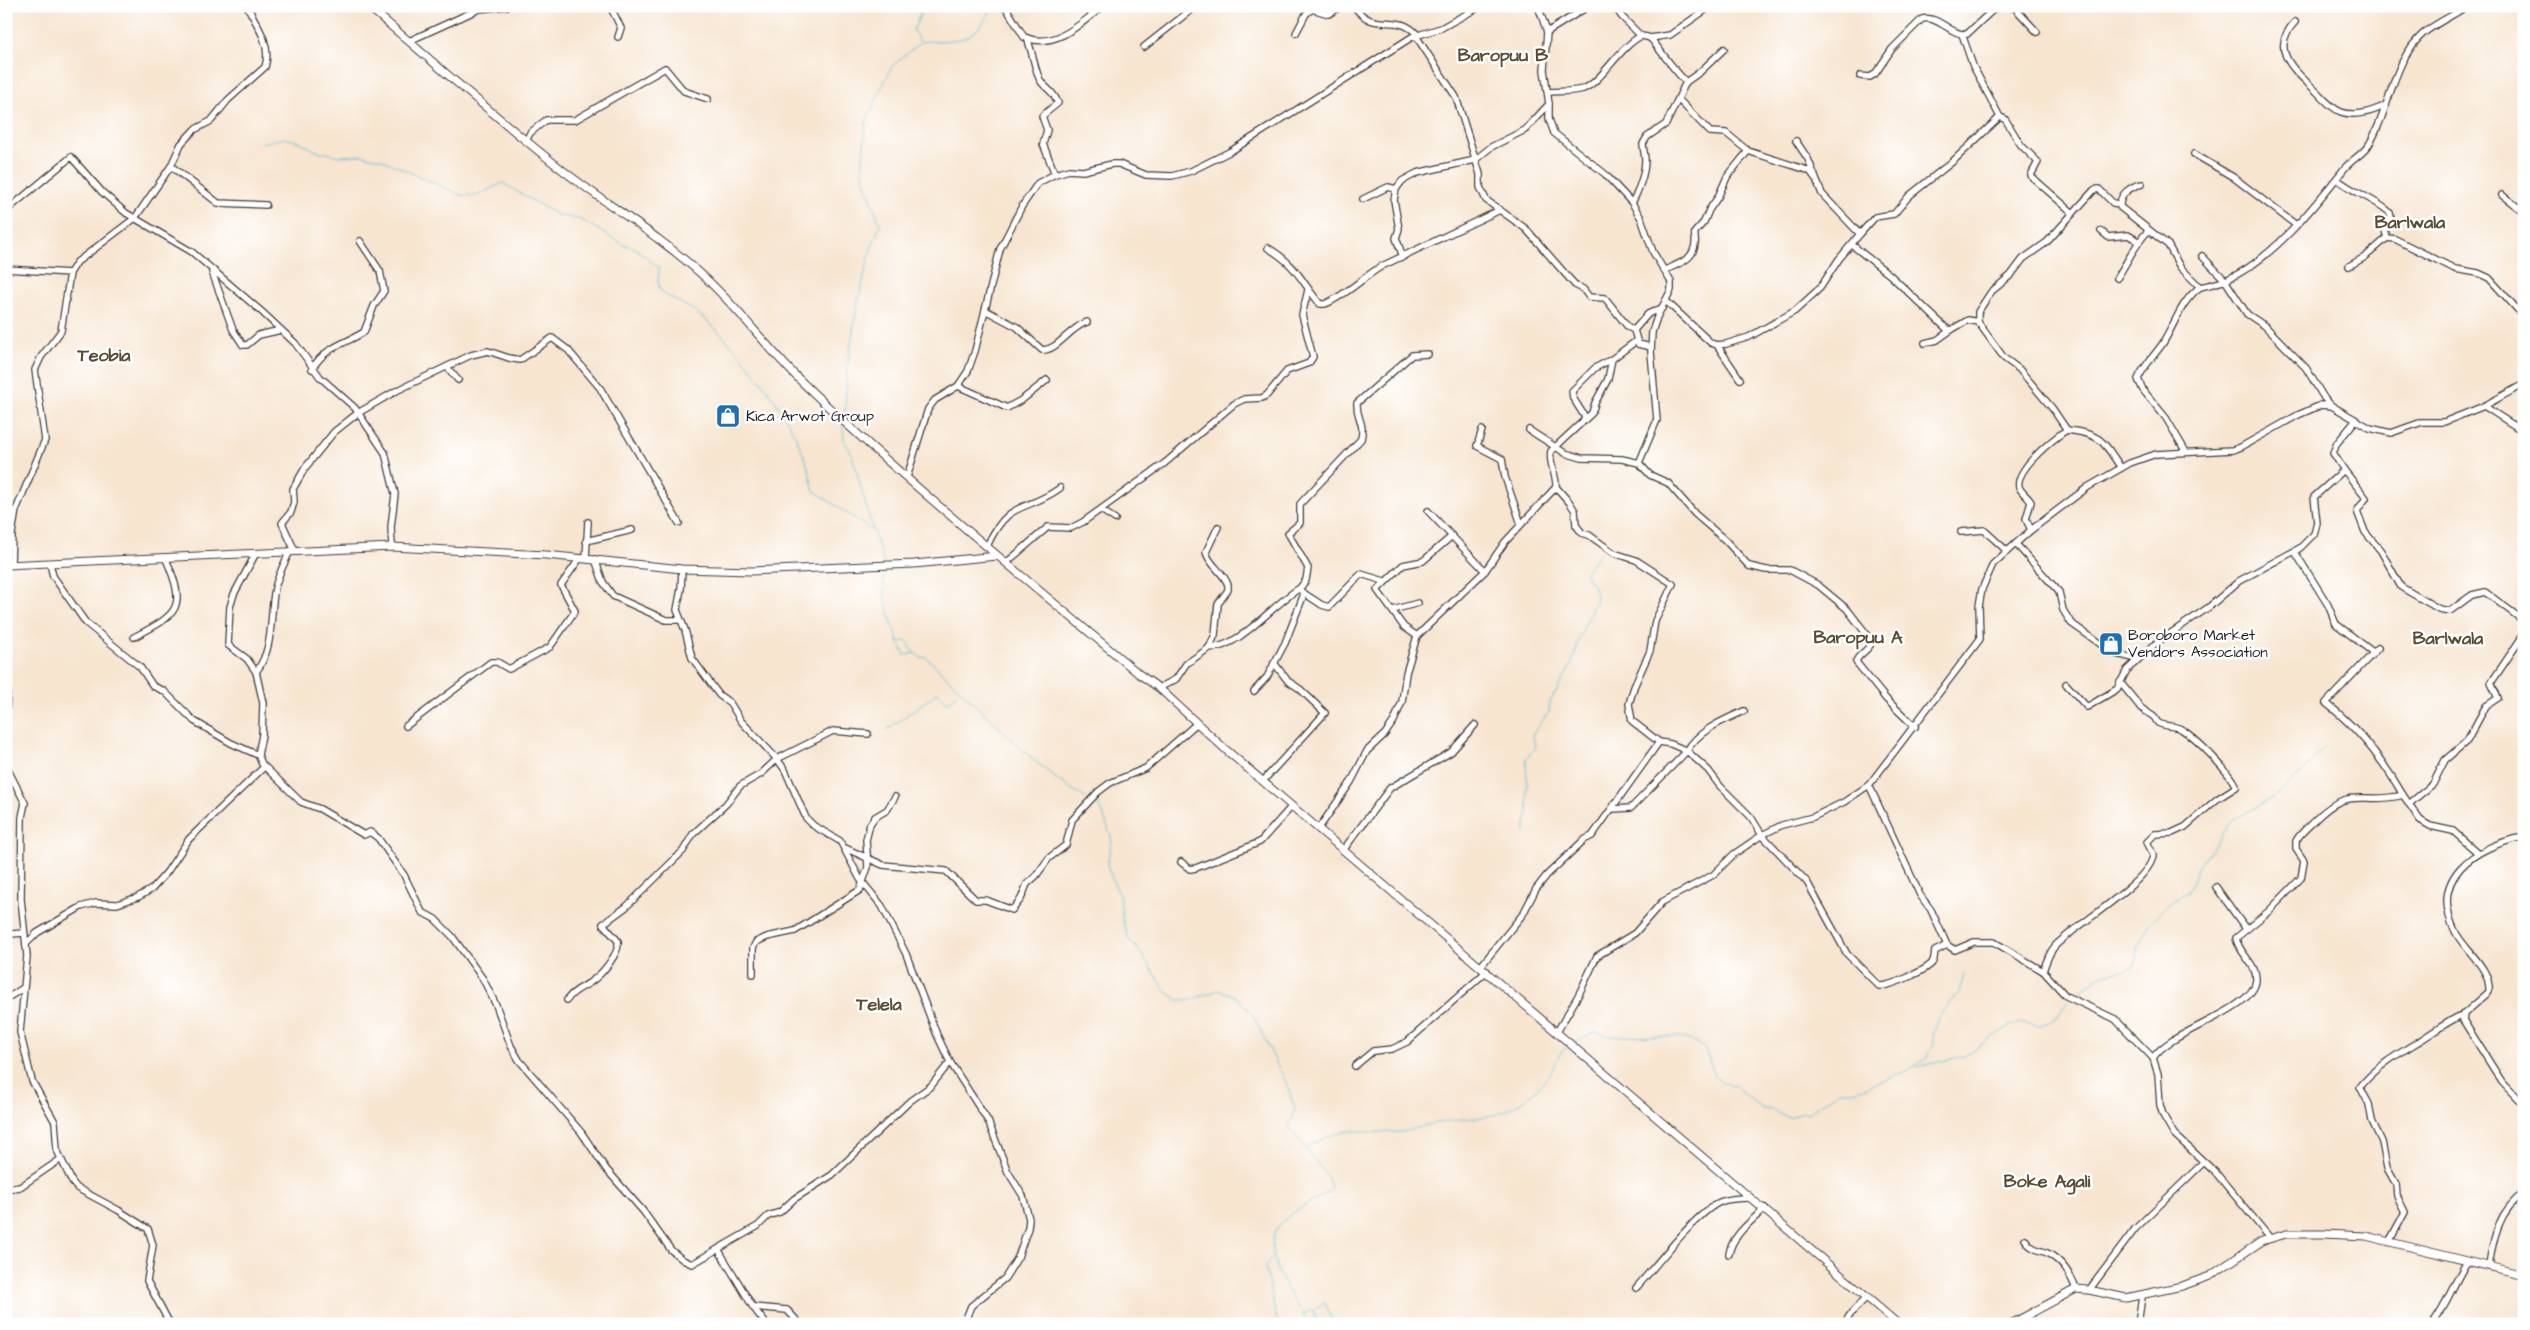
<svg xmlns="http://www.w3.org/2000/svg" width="2530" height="1330" font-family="'Architects Daughter',sans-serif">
	<rect width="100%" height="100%" fill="#fff"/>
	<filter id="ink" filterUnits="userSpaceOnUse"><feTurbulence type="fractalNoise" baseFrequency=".02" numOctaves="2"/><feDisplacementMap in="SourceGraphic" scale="10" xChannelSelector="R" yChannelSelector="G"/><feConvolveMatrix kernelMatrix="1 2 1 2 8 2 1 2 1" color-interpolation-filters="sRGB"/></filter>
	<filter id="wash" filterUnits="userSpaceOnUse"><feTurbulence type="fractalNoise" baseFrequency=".0096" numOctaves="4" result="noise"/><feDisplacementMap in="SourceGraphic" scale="20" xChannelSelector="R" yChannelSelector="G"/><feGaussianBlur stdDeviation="1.12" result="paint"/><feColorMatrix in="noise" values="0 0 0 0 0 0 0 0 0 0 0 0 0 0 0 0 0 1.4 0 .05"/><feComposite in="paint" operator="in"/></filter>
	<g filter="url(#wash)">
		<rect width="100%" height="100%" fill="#f7e5d0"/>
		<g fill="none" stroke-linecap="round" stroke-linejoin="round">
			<g stroke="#57c1d2" stroke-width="1">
				<path d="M922,42c39,-3 51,3 71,-36"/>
				<path d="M262,143l23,-5 15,4 16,9 23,5 22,-1 20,4 80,36 14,1 28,-13 54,32 25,5 40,24 13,4 24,20 -1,13 2,9c8,8 20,12 30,18 6,3 12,9 18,14 41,36 99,113 105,168l60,41 11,32"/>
				<path d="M845,417l2,-48 10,-63 14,-57 9,-24 -18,-53 4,-51 26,-55 29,-24 -8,-11 11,-25"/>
				<path d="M843,424l1,17 7,11 22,78"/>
				<path d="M885,569c-7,17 10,68 20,86l10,-2 6,5 5,-1 102,98 30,25 29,19"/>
				<path d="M898,642l9,-1 7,12"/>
				<path d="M888,729l50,-37 9,11 11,-9"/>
				<path d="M1093,801l5,3 4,7 10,29 -5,25 13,33 3,24 6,18 9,9 28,42 11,9h13l29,-10 16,6 18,19 34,70 8,24 -6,18 38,49 5,14c-15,9 -44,23 -54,37 -19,27 13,68 28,91l-1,6"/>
				<path d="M1525,832l3,-20 -2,-53 10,-12 -4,-12 17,-23 1,-10 22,-38 7,-25 18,-42 -4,-12 -9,-12 16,-20"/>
				<path d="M2072,996l32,-22 24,-5 8,-5 2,-17 12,-24 17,-17 21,-15 10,-24 34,-46 42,-24 29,-25 21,-24"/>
				<path d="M1573,1044l22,-12 15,4 68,1 18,5 9,7 10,27 7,6 12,4 29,23 10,1 16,8 15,-6 4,1 31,-22h16l14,-5 39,-16 18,-11 8,-16 -1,-10 5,-16 21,-25 5,-17"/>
				<path d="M1917,1067l47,-11 46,-30 11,-3 18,2 11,-3 8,-6 10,-15"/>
				<path d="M1307,1148c43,-27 49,-13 92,-16 13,-1 25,-7 38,-9 20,-4 41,-4 60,-9 21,-7 42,-24 54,-42 5,-9 7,-20 16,-25"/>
				<path d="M1272,1258l-7,8 13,58"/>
				<path d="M1313,1310l5,14"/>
				<path d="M1304,1314l21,-11 9,21"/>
			</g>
		</g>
	</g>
	<g filter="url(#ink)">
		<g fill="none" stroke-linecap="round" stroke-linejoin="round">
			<defs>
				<g id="minor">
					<path d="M610,6l11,22 -3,9"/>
					<path d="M1005,6l19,31c30,13 57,-13 79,-31"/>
					<path d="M1354,6c21,30 41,4 64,29"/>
					<path d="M1614,6l8,11 19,19"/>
					<path d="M2013,6l24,26"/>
					<path d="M2295,22c-28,29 2,50 22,70 7,7 14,16 24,20 15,5 31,0 45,-7"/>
					<path d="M1547,32l37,-23"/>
					<path d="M1296,33l10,-19 6,-5 17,5 12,-8"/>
					<path d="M1416,36l40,61 24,77v13l6,13 40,29 49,56 8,4 6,8 16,1 23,29 6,3"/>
					<path d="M1027,38c5,13 7,27 12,40 5,11 14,11 19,25l-16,13 5,14 -4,14 12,30"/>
					<path d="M1650,38l20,-3 41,-29"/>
					<path d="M409,41l70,-32 30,-3"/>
					<path d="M1144,47l52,-41"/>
					<path d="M1860,76l10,1 5,-3 17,-25 30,-30c17,-4 29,17 45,15l30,-28"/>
					<path d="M1548,92c11,-1 25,0 35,-3 19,-7 35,-41 58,-53 4,1 8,0 11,4 11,14 21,29 34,42"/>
					<path d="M1549,104v15l5,14 51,41 27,29"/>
					<path d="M2000,117l5,2 16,26 17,17 -7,13 1,2 41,36"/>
					<path d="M526,141l4,-8 16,-13h29l90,-52 19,23 24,8"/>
					<path d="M1796,141l12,18 7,17"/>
					<path d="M2194,154l39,23 63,48"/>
					<path d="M171,166l47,37 48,2"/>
					<path d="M2337,179c15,13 42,22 53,34l1,5 -7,8 3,12"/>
					<path d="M2142,184c-11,2 -23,10 -22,23l48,38 12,22 20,20c9,-2 18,-4 26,-7 46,-20 87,-72 118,-111 8,-10 20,-15 26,-26 21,-36 22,-83 55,-111 13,-10 29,-17 42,-26"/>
					<path d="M2502,195l22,17"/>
					<path d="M1363,199l25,-12 8,2"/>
					<path d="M6,211l65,-54 31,35 24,21 66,39 70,60 33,31 25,34 35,31 30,45 10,41 -4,33 1,20"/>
					<path d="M2101,231l7,6 20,-2 10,6"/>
					<path d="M1860,234l15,-17 19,-3 15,-18 43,-34 48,-45 -27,-51 -11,-32"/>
					<path d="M1852,245l38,30 57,54 4,1 17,-10 10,2 26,36 15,11 33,39 15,22"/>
					<path d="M1268,248c28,16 33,33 52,56h5c22,-9 38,-27 57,-38l118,-56"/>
					<path d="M2202,256l23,24 22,34 18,12 41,42 18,30 7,7"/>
					<path d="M1403,257l-7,-19 3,-9 -5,-29 2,-11 6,-8 15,-8 58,-13 16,-13 34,-17 24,-26 -5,-34 3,-38 -9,-26"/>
					<path d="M2349,266l16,-9 22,-19 8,1 60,30 23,4 11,5 28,31 7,5"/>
					<path d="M6,269l64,4"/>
					<path d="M1666,270c12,-7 27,-9 29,-26 1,-4 -1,-7 0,-12l9,-10 5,-12 9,-13 9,-20 21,-26"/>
					<path d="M212,272l21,58 10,15h4l12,-10 22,-5"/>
					<path d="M2117,278c10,-15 18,-34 31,-47"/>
					<path d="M1666,301l45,42 6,2 9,-1 23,-7 46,-26 25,-23 19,-29 21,-25 -38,-40 -6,-15 -6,-8 -62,-20 -22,-18 -16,-1 -32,-33"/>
					<path d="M985,310l32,17 25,23c15,1 27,-22 45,-28"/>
					<path d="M1978,322v-10l13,-20 20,-17 12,-16 24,-17 47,-52 5,-1 14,14 6,1"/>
					<path d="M1925,343l12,-3 14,-10"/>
					<path d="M1717,345l23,34"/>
					<path d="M1651,347l-13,-3 -4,-14 14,-16 14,-6"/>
					<path d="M447,367l11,13"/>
					<path d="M312,369c14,-23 31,-24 52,-37l10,-26 10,-15 -4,-20 -20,-30"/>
					<path d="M958,386l49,22 16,-9 24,-19"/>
					<path d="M2484,406l40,26"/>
					<path d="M1584,421l1,-4 -12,-19 -1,-7 23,-23 17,-9"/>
					<path d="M1482,430l-5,16 25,13 3,18 16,47"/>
					<path d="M1529,430l36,23 17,5 40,1 17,4 11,12 18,8 27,31 30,26 24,26 17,4h24l28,15 29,24 25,32c-2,10 -14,12 -16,21l30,37 29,28"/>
					<path d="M2186,452l-20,-34 -23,-28 -5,-11c6,-14 17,-24 25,-36 12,-19 18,-42 37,-56"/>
					<path d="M1639,463l18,-43 -6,-68 1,-20 5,-15 14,-27v-8l-18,-30 -12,-34 -9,-15c6,-11 13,-29 13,-43 0,-5 -2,-11 -2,-16l4,-7 19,-13 20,-42 14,-10 24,-23"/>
					<path d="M2344,470l22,28 -9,13 8,21 16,19 20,36 38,22 11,2 22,-16 13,-3 39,29"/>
					<path d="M907,477l21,-68 7,-9 23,-14 10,-15 7,-20 25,-102 22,-43 16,-23 17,-9 14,-4 14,1 29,-7h7l27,11 26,1 19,-5 40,-20 181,-114 29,-9 40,-22"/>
					<path d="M1556,487l14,16 5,8 1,14 6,8 7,2 25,18 22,7 37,24 -18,37 -5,30 -16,36 -5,17 3,17 27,21 12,2 16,7c10,-20 37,-31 57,-40"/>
					<path d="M1101,510l14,9"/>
					<path d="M1428,511l57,60"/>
					<path d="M2031,530l-5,-11 5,-17c-3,-5 -10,-10 -12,-15 -4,-17 31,-45 43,-54l5,-3c35,4 36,11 54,38"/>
					<path d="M1961,532l23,-2 23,21"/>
					<path d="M586,541l46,-11"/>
					<path d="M2016,544l43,48 4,18 8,13 42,30 24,6"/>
					<path d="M987,546c22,-48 39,-33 73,-58"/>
					<path d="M290,551c-6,13 -12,24 -15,37 -6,29 0,59 -19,84l7,31 -1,32 -4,20 4,9 39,38 19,7 44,26 6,-3 8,6 26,37 18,37 13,7 17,17 31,43 13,26 15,41 8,14 62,72 25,37 37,42 28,39 12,10 9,4 66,-38 10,-10 12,-4 14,-13 38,-24 78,-74 21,-15 19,-24"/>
					<path d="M295,551l-13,-28 9,-11 3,-10 -1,-13 12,-21 29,-36 24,-19 38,-22 75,-36 17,-4 21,7 11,2 32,-22 16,12 32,38 79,135"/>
					<path d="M2295,552l33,53 8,19 38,29"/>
					<path d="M255,555l-21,39 -4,13 -2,38 19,14 9,13"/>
					<path d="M586,558l2,-36"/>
					<path d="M595,559l8,23 10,14 53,24h14"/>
					<path d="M1006,563l42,-36 23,1 12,-6 82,-59 69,-59 10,-5 18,-1 5,-3 20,-24 22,-8 4,-6 -11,-42 6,-25"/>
					<path d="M50,564l3,12 33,47 54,44 13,19 11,5 30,30 37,22 27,12"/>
					<path d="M11,565l1,-31 4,-24 29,-70 -10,-70 6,-13 20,-26 9,-58 7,-11 58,-44 36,-52 10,-22 13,-14 17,-9 17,-21 37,-33c7,-22 -8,-42 -18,-61"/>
					<path d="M682,569l-1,20 -4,21 8,20 7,28 27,37 11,8 11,18 36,38 8,11 21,48 8,8 26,15 20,38 22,27 24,48 31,81 13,27 38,59 20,51 15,24 6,23 -1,9 -10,29 -13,21 -34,28 -4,10 1,8"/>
					<path d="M1302,592l20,13 7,2 32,-33 23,7"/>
					<path d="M1393,610l25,-7"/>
					<path d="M1417,636l-13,-9 -27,-37 26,-25 20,-4 29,-25"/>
					<path d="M134,637c45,-23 53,-29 32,-78"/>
					<path d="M1209,648c30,1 66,-46 91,-60l6,-8 2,-12 -20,-35 12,-10v-19l61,-65c4,-17 -5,-21 -4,-36l55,-48 16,-1"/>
					<path d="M2378,648l-52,55c32,25 57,57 77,92"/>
					<path d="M6,666l2,13 -2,32"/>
					<path d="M2066,684l21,23 30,-18 10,-19 28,-26 54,-37 30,-26 61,-33 14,-14 3,-11 -3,-26 30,-27 -11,-17 4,-10 19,-23"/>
					<path d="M1159,688l17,-9 10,-15 23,-16 6,-13 3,-31 10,-14v-5c-4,-13 -19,-20 -22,-33l12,-25"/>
					<path d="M1254,691l13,-14 18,-34 19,-49"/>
					<path d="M406,726l85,-64h6l12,7 41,-22 25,-36 -14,-26 19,-27"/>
					<path d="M6,766l19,37 -3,14 -1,82 6,57 -7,76 12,49 23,41 2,28 15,32 5,6 41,22 30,19 5,16 -6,36 23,43"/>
					<path d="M1263,781l62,-68 -25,-24 -12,-8 -14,-18"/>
					<path d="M1869,785l51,110 11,15 16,35 8,5 19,-8h20l49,29 23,25 49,23 38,39 5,16 2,31 3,10 11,19 42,39 54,65"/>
					<path d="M2409,804l24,-20 12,-24 22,-19 19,-35 12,-8 -7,-15 33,-49"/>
					<path d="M1612,809l19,-1 56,-57 21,19 12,16 31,31 11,18 45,47 40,72 32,32c10,1 46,-15 53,-23 3,-4 2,-8 3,-12l12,-6"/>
					<path d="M1319,828l32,-46 16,-31 18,-17 9,-13 8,-19 4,-29 11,-37 68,-65 20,-29 51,-55c1,-12 -8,-24 -5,-36l41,-38 3,-10 13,-24 4,-20 24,-18"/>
					<path d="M2524,837c-49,9 -97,41 -68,96 11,20 35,35 33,59l-25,22 -1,6 39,62 18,19h4"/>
					<path d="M845,848l38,17 63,6 30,29h10l26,10 9,-11 6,-15 9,-8 13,-18 17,-13 6,-25 26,-28 12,-9 36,-15 50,-44"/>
					<path d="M1344,849l46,-61 61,-36 24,-27"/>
					<path d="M1181,862l9,7 6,-1 64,-26 32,-36"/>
					<path d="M2216,887l30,42"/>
					<path d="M6,937l5,-3 13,-1"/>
					<path d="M26,944l11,-11 44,-26 15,-4 21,1 21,-7 14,-8 15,-17 22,-33 75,-72"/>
					<path d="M1481,966l42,-52 13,-25 11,-14 37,-35 8,-4 67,-94"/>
					<path d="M2043,971c3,-9 6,-18 12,-25 19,-20 99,-67 98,-92l-6,-12 8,-8 17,-1 13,-6 32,-28 19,-12c-7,-16 -40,-49 -55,-58 -7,-4 -15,-2 -23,-6l-4,-6 -13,-9 -21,-26"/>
					<path d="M753,974v-26l3,-6 11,-5 28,-6 65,-41 8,-23 -2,-27 4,-16 5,-7 12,-7 8,-13"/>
					<path d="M6,999l17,-11"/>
					<path d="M567,1000c6,-10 16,-12 25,-19 10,-7 28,-28 26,-40l-15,-17 23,-17 57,-56 10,-17 33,-30 14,-18 21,-12 16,-15 56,-28 35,3"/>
					<path d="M1557,1032l22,-38 18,-38 38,-23 27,-31 51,-27 21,-21 28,-19 20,-10 31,-8 31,-15 25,-17 111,-146 -1,-33 3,-17 11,-25 38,-34 57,-43 42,-24 26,-9 77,-4 8,-3 57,-32 23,-10 11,1 38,22 21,5 31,-11h22l40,-16 40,-22"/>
					<path d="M2153,1058c17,-28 101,-47 103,-78 1,-17 -18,-27 -20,-42l33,-27 32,-33 3,-17 -8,-12v-8c4,-8 12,-14 18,-20 37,-38 47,-15 89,-26l17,25 10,6 23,5 25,22"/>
					<path d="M1355,1066l18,-15 19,-2 15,-7 80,-71"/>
					<path d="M6,1189l14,-2 41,-28"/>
					<path d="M2025,1239c5,9 10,10 20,13 16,7 25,21 31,37"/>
					<path d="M2389,1242l16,-30 -8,-16 -1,-12 -9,-16 -5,-26 -10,-21 -3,-17 -9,-17c17,-21 38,-33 61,-47 14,-9 27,-19 43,-26"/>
					<path d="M718,1249l35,58 13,17"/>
					<path d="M1729,1254c3,-19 23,-33 36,-46"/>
					<path d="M2489,1266c4,-28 10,-56 35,-73"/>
					<path d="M1636,1288c18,-20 61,-76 84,-86 9,-4 21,-4 31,-4"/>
					<path d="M2089,1290l46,-61 69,-67"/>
					<path d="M753,1307l34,3 13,14"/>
					<path d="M1844,1324l8,-12 14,-14"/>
					<path d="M2138,1324l4,-28"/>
					<path d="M2432,1324c15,-19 22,-42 35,-62"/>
				</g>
				<g id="tertiary">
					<path d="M368,6c65,56 129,113 197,166 44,34 93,63 135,101 37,33 66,74 102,109 107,103 223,196 337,292l20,14 66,61 673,575"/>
					<path d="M6,565l386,-18 154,8 136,14 68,2 164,-7 83,-8"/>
					<path d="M2011,1324l65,-35 13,1 37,8 56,-12 28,-10 52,-35 24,-7h38l42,2 158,39"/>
				</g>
			</defs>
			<use href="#minor" stroke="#3d3a37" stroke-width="8"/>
			<use href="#tertiary" stroke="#3d3a37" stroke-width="9"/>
			<use href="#minor" stroke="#fff" stroke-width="5.5"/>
			<use href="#tertiary" stroke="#fff" stroke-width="7"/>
		</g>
	</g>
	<defs>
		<symbol id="shop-square" viewBox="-11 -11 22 22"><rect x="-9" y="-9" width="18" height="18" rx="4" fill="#1f6fb2" stroke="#fff"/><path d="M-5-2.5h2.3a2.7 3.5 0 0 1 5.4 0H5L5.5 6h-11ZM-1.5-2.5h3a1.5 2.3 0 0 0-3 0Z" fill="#fff"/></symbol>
	</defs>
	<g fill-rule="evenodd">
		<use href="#shop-square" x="714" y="402" width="28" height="28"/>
		<use href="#shop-square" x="2097" y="630" width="28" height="28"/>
	</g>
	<g text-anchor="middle" stroke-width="5" stroke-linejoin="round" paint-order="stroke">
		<g font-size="15" fill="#1c1c1c" stroke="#fff" text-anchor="start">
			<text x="746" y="421">Kica Arwot Group</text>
			<text x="2128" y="640">Boroboro Market<tspan x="2128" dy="17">Vendors Association</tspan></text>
		</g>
		<g font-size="18" font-weight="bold" fill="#5b4a32" stroke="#fff">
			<text x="1503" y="61">Baropuu B</text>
			<text x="2410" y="228">Barlwala</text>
			<text x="104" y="361">Teobia</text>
			<text x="1858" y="643">Baropuu A</text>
			<text x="2448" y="644">Barlwala</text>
			<text x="879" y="1010">Telela</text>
			<text x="2047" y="1187">Boke Agali</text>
		</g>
	</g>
	<rect width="2530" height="1330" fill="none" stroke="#fff" stroke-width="25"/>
</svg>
